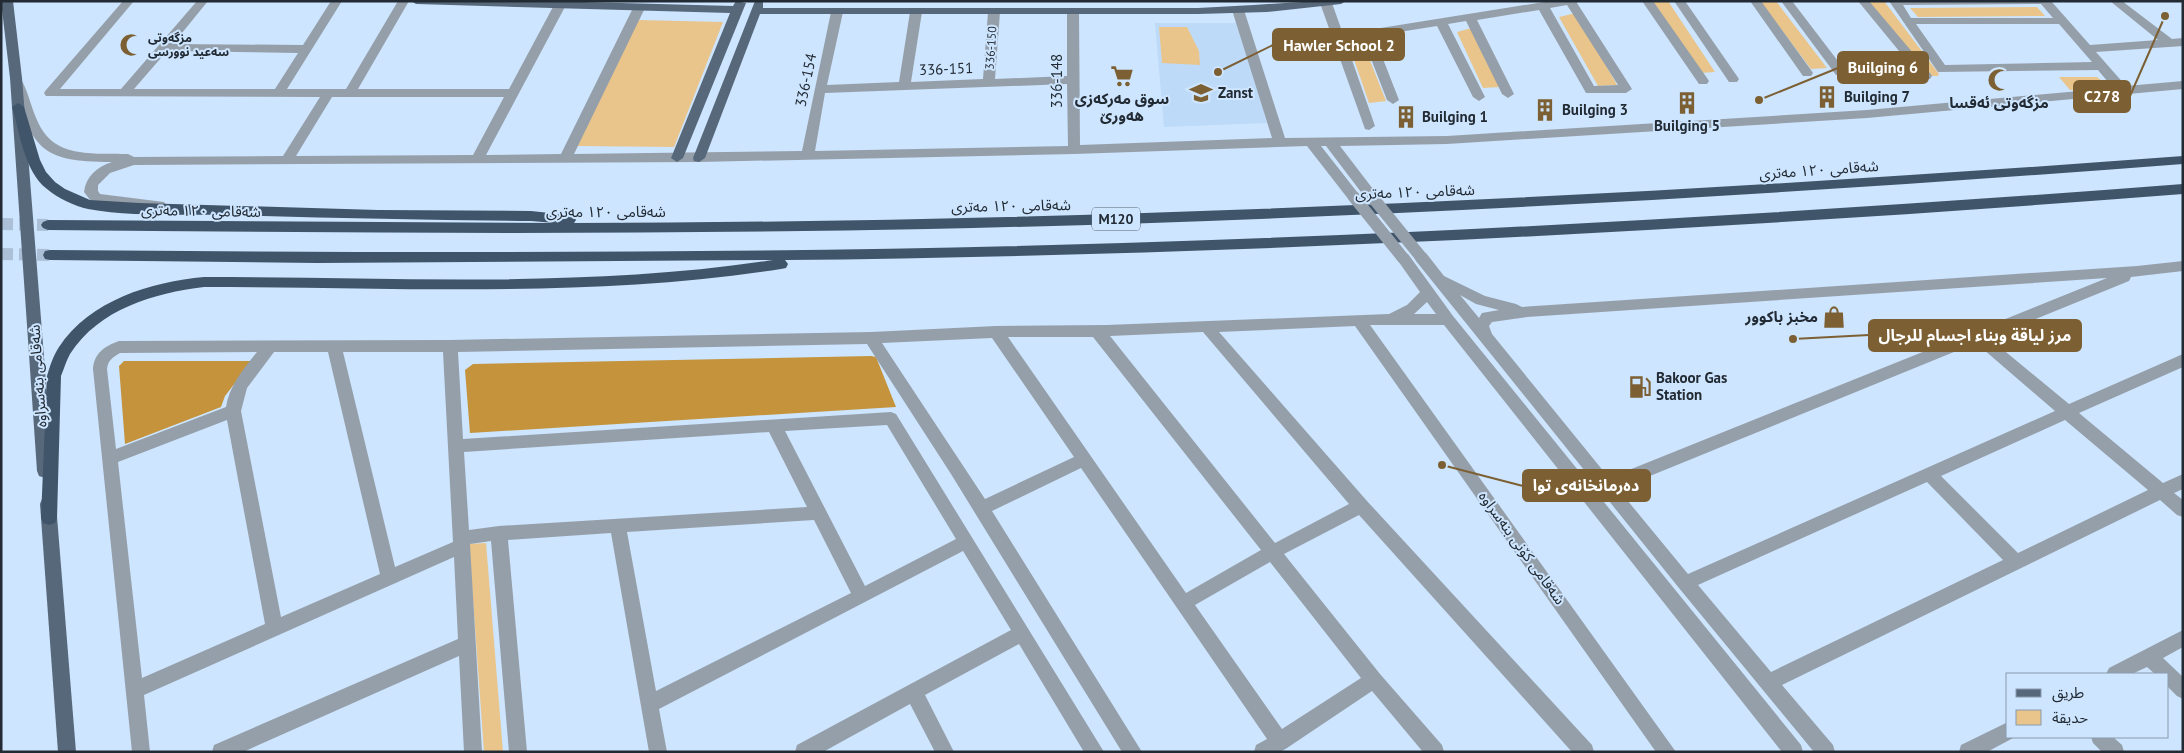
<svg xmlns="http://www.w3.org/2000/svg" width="2184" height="753" font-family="'PT Sans','Noto Sans Arabic',sans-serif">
	<rect width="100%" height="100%" fill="#cde5fe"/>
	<path fill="#bddaf9" d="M1155,23h81l31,100 -103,4z"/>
	<g fill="#e9c58b">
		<path d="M1651,1h17l47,71 -16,1z"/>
		<path d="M1760,1h16l51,67 -16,1z"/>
		<path d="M1868,1h16l55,73 -1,2h-10z"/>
		<path d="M2037,7l8,9 -127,1 -8,-9z"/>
		<path d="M1576,13l41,72 -19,1 -39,-69z"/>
		<path d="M638,20l85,2 -49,125 -97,-1z"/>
		<path d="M1159,27h28l12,24 1,14 -38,-2z"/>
		<path d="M1472,28l29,59 -18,1 -26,-56z"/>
		<path d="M1363,43l23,58 -17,2 -20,-58z"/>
		<path d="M2059,77h38l10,8 -8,3 -29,2z"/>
		<path d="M486,543l17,209h-19l-15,-208z"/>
	</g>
	<g fill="#c4933b">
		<path d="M871,356l5,1 20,50 -426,26 -5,-63 8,-6z"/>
		<path d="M124,361h128l-27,35 -4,11 -96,37 -6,-78z"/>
	</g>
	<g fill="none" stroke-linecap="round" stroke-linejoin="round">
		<g stroke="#abc0d6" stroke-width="12" stroke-dasharray="12 6" stroke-linecap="butt">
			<path d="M1,224l47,1"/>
			<path d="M1,254l49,1"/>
		</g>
		<g fill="#959faa" fill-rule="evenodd">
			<path d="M123,1h11l-74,88h61l76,-88h11l-35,43 130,1 28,-44h11l-55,88h59l52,-88h11l-51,88h151l45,-84 2,-2h8l2,2 -80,150 75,-1 72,-146 6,-3 6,3 -71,146 228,-3 29,-139 6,-3 6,3 -16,73 72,-3 11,-70 6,-3 6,3 -11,70 72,-3 5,-67 6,-3 6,3 -5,67 72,-3v-63l2,-2h8l2,2 1,132 192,-7 -40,-128 6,-3 6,3 41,128 162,-2 420,-26 246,-22 -15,-18 -160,2 -49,-71h162l39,44 68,-5 -48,-39h12l50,38 11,-1v8l-87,6 30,34 57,-5v8l-316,29 -420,26 -107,2 36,47 -2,3h-10l-38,-50h-5l40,51 -2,3h-10l-42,-54 -233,8 -375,8 -565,3 -24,8 -12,12v6l2,3 64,8 2,3 -2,3 -5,2 -68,-9 -7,-9c2,-16 13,-25 28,-30 -75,0 -78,-15 -101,-80l2,-3h8c7,12 10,28 16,41 16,39 55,33 91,34l6,3 149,-1 37,-59 -274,-1 -2,-3 2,-3zM2041,4l12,14h-142l-8,-13zM1916,24h143l33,38 -147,3zM167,51l131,2 -23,36h-141zM1067,84l1,62 -253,5 10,-58zM332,97h172l-31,58 -177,1z"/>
			<path d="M1322,1l10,2 11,31 207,-33h28l-1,2 55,86 -6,4h-40l-47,-83 -62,10 37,74 -6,4 -6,-4 -36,-73 -18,3 37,73 -6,4 -6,-4 -36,-71 -63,10 25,64 -6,4 -6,-4 -24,-62 -18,2 30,86 -6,4 -4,-1 -45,-126zM1567,5l51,80 -24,1 -44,-78z"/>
			<path d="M1642,1h11l54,77 2,3 -2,3h-8z"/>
			<path d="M1674,1h11l54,78 -2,3h-8z"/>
			<path d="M1750,1h11l50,69 2,3 -2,3h-8z"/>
			<path d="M1781,1h11l52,68 2,3 -2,3h-8z"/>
			<path d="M1858,1h11l61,72 2,3 -2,3h-8z"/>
			<path d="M1421,252l5,1 18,23 41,20 31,8 6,3 615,-41 46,-5v10l-52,6 -2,4 -140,57 80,66 114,-50v13l-104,46 84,70 20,-9v15l-9,4 9,7v17l-6,-2 -17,-15 -378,185 51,60 2,7h-21l-135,-164 -263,-327 -2,-4 2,-4zM2107,278l-129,52 -7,1 -1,2 -361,145 -117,-144 -3,-8 3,-4 35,-5zM1460,295l16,9 23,6 -17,3 -3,5zM1976,343l79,68 -367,163 -70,-85zM2065,420l83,70 -130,63 -77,-77zM1927,482l76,78 -232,112 -73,-87z"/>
			<path d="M1403,253l5,1 45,62 348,429 2,7h-21l-338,-427h-74l306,427h-20l-301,-426 -136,6 148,169 225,244 2,7h-22l-213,-237 -75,39 96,120 62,71 2,7h-21l-51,-61 -85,57 -7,4h-26l2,-7 11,-6 -186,-271 -89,43 150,241h-20l-171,-278 -84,-130 -409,8 5,87 428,-27 5,2 208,338h-20l-65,-108 -94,51 29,57h-19l-25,-48 -87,48h-28l2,-7 214,-115 -48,-79 -304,158 8,43h-18l-38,-219 -103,7 19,212h-18l-18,-211 -21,3 12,208h-18l-5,-96 -216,96h-31l2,-7 244,-106 -4,-82 -310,138 6,57h-18l-39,-383c1,-16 12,-23 26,-28l331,-1 421,-8 125,-6 111,-1 282,-11 18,-9 13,-13 -24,-34 2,-4zM1427,302l9,12h-22zM1203,332l146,172 -74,39 -165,-207zM1008,337h85l168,213 -75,43zM992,338l82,119 -89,42 -103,-156zM257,352c-13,16 -28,34 -31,55l-110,42 -9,-80c1,-9 6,-12 13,-16zM274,352h54l52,222 -99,43 -40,-206 6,-23zM343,352h100l10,190 -58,25zM227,420l38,204 -123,54 -24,-216zM887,425l69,114 -91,47 -80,-155zM769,432l38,75 -308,19 -30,4 -5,-78zM814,520l37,73 -195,98 -29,-159zM1270,562l91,116 -79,51 -87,-124z"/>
			<path d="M2183,630v17l-20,11 20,19v22l-6,-3 -9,-9v-13h-13l-8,-7 -15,7h-26l3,-6z"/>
			<path d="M2008,722v15h7l-28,15h-28l2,-7z"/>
			<path d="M2091,737h22l9,8 2,7h-22l-9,-9z"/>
		</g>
		<g fill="#57687b" fill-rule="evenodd">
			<path d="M1,1h12l9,77 31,393 -2,5 -6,2 -6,-2 -2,-5 -27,-393z"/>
			<path d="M411,1h135l187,5 3,-5 10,2 -63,155 -6,4 -6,-4 59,-145 -314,-9z"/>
			<path d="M755,1h8v7h435c50,-2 99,-7 148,-7l-5,3 -74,8 -69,2h-438l-55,144 -6,4 -5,-1 -1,-3z"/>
			<path d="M48,497l6,2 2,5 20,248h-18l-18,-248 2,-5z"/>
		</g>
		<g fill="#40556a" fill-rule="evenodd">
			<path d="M18,103l6,4 16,53 6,12 9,10 10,7 25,11 49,3 239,7 153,1 38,4 5,2 2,3 -2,3c537,-1 1073,-27 1609,-67v8c-418,32 -836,56 -1255,65 -293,6 -587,4 -880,1l-5,-2 -2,-3 2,-3 5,-2 507,3 -24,-2c-100,-1 -199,-3 -299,-6 -45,-1 -101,2 -144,-6 -13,-3 -31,-11 -41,-20 -23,-18 -27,-56 -35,-82z"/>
			<path d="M2183,184v10c-466,36 -931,61 -1398,66l3,4 -2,4 -5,1c-191,30 -385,18 -577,18 -50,6 -105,22 -134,67 -4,7 -6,15 -9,22l-4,142 -2,5 -6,2 -6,-2 -2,-5 6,-142c3,-10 6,-20 12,-29 31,-47 92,-65 145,-70 189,0 381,12 569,-17l-456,3 -267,-3 -5,-1 -2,-4 2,-4 5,-1c358,3 715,4 1073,-7 354,-11 707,-32 1060,-59z"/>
		</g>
		<g stroke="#959faa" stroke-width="12">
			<path d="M1369,193l52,64"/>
			<path d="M1354,197l49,61"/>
		</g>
	</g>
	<defs>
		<symbol id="mosque-bare" viewBox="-9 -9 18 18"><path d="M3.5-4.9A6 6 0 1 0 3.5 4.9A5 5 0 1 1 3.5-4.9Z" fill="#7c6033" stroke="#cde5fe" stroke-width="2.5" paint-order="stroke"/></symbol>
		<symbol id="supermarket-bare" viewBox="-9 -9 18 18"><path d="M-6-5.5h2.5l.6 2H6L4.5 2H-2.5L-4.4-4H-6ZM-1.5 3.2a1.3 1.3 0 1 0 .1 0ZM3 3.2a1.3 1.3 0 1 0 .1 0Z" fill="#7c6033" stroke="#cde5fe" stroke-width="2.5" paint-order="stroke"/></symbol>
		<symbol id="school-bare" viewBox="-9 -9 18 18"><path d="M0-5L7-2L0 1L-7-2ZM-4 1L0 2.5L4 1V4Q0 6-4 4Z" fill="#7c6033" stroke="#cde5fe" stroke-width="2.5" paint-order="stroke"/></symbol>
		<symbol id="building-bare" viewBox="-9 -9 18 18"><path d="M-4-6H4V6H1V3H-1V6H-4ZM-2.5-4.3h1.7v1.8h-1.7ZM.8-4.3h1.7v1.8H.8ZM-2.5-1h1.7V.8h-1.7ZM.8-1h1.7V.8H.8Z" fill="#7c6033" stroke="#cde5fe" stroke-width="2.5" paint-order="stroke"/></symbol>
		<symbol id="shop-bare" viewBox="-9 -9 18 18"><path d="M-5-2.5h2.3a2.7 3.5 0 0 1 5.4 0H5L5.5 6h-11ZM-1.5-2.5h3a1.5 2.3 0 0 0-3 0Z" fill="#7c6033" stroke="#cde5fe" stroke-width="2.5" paint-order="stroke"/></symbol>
		<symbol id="fuel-bare" viewBox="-9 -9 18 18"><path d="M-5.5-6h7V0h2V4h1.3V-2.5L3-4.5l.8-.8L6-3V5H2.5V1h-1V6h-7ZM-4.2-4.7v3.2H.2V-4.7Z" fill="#7c6033" stroke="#cde5fe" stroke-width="2.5" paint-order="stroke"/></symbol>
	</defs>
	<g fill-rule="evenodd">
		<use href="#mosque-bare" x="115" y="29" width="32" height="32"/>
		<use href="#supermarket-bare" x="1106" y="60" width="32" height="32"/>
		<use href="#mosque-bare" x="1983" y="64" width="32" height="32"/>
		<use href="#school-bare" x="1185" y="77" width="32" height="32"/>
		<use href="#building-bare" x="1811" y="81" width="32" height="32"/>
		<use href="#building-bare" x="1671" y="87" width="32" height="32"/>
		<use href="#building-bare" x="1529" y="94" width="32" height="32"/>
		<use href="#building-bare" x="1390" y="101" width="32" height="32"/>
		<use href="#shop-bare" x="1818" y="301" width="32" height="32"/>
		<use href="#fuel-bare" x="1624" y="371" width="32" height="32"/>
	</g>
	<g text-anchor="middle" stroke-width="4" stroke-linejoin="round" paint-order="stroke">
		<g font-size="12" font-weight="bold" fill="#222b34" stroke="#cde5fe" text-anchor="start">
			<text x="148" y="42">مزگەوتی<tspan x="148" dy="14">سەعید نوورسی</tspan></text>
		</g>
		<g font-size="12" fill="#222b34" stroke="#cde5fe">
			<text transform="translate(991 48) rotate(-86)" y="4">336-150</text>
		</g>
		<rect fill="#cde5fe" stroke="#556371" stroke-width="1" x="1092" y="207.5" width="48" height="23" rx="4"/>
		<g font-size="14" font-weight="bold" fill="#222b34">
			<text x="1116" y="224">M120</text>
		</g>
		<g font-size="15" fill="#222b34" stroke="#cde5fe">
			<text transform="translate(946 69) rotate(-2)" y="5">336-151</text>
			<text transform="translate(806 80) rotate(-78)" y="5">336-154</text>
			<text transform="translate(1057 81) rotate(-90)" y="5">336-148</text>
			<text transform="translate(1819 170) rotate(-4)" y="5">شەقامی ١٢٠ مەتری</text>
			<text transform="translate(1415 192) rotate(-2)" y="5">شەقامی ١٢٠ مەتری</text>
			<text transform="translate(1011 206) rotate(-1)" y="5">شەقامی ١٢٠ مەتری</text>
			<text transform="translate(201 211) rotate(1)" y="5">شەقامی ١٢٠ مەتری</text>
			<text x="606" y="217">شەقامی ١٢٠ مەتری</text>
			<text transform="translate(38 376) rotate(-94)" y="5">شەقامی بنەسراوە</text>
			<text transform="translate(1522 548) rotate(54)" y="5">شەقامی کۆنی بنەسراوە</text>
		</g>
		<g font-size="15" font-weight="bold" fill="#222b34" stroke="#cde5fe" text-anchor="start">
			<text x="1218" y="98">Zanst</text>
			<text x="1844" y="102">Builging 7</text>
			<text x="1122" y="104" text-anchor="middle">سوق مەرکەزی<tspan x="1122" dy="17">هەورێ</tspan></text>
			<text x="1999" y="108" text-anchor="middle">مزگەوتی ئەقسا</text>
			<text x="1562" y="115">Builging 3</text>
			<text x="1422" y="122">Builging 1</text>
			<text x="1687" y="131" text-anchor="middle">Builging 5</text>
			<text x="1818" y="322" text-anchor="end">مخبز باكوور</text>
			<text x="1656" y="383">Bakoor Gas<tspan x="1656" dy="17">Station</tspan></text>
		</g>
	</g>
	<path fill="none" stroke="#7c6033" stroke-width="2" d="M1218 72L1273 45M1759 100L1838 68M2165 16L2130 96M1793 339L1869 335M1442 465L1523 486"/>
	<g fill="#7c6033" stroke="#cde5fe" stroke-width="2">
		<circle cx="1218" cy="72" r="5"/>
		<circle cx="1759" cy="100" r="5"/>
		<circle cx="2165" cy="16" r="5"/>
		<circle cx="1793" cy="339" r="5"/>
		<circle cx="1442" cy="465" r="5"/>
	</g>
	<g fill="#7c6033" stroke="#7c6033" stroke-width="2">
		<rect x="1273" y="29" width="131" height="31" rx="5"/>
		<rect x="1838" y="52" width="90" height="31" rx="5"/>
		<rect x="2074" y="81" width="56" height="31" rx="5"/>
		<rect x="1869" y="320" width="212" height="31" rx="5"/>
		<rect x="1523" y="470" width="127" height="31" rx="5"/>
	</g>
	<g font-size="16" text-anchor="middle" font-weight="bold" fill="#fff">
		<text x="1339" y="51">Hawler School 2</text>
		<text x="1883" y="73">Builging 6</text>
		<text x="2102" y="102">C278</text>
		<text x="1975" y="341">مرز لياقة وبناء اجسام للرجال</text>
		<text x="1586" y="491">دەرمانخانەی توا</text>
	</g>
	<rect width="2184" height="753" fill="none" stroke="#222b34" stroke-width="5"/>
	<rect x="2006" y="673" width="162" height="65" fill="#cde5fe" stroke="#899bad"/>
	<rect x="2016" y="689" width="25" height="8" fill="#57687b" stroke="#899bad"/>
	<text x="2052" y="698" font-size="15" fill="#222b34">طريق</text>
	<rect x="2016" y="710" width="25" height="15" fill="#e9c58b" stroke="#899bad"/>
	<text x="2052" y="723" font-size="15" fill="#222b34">حديقة</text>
</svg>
